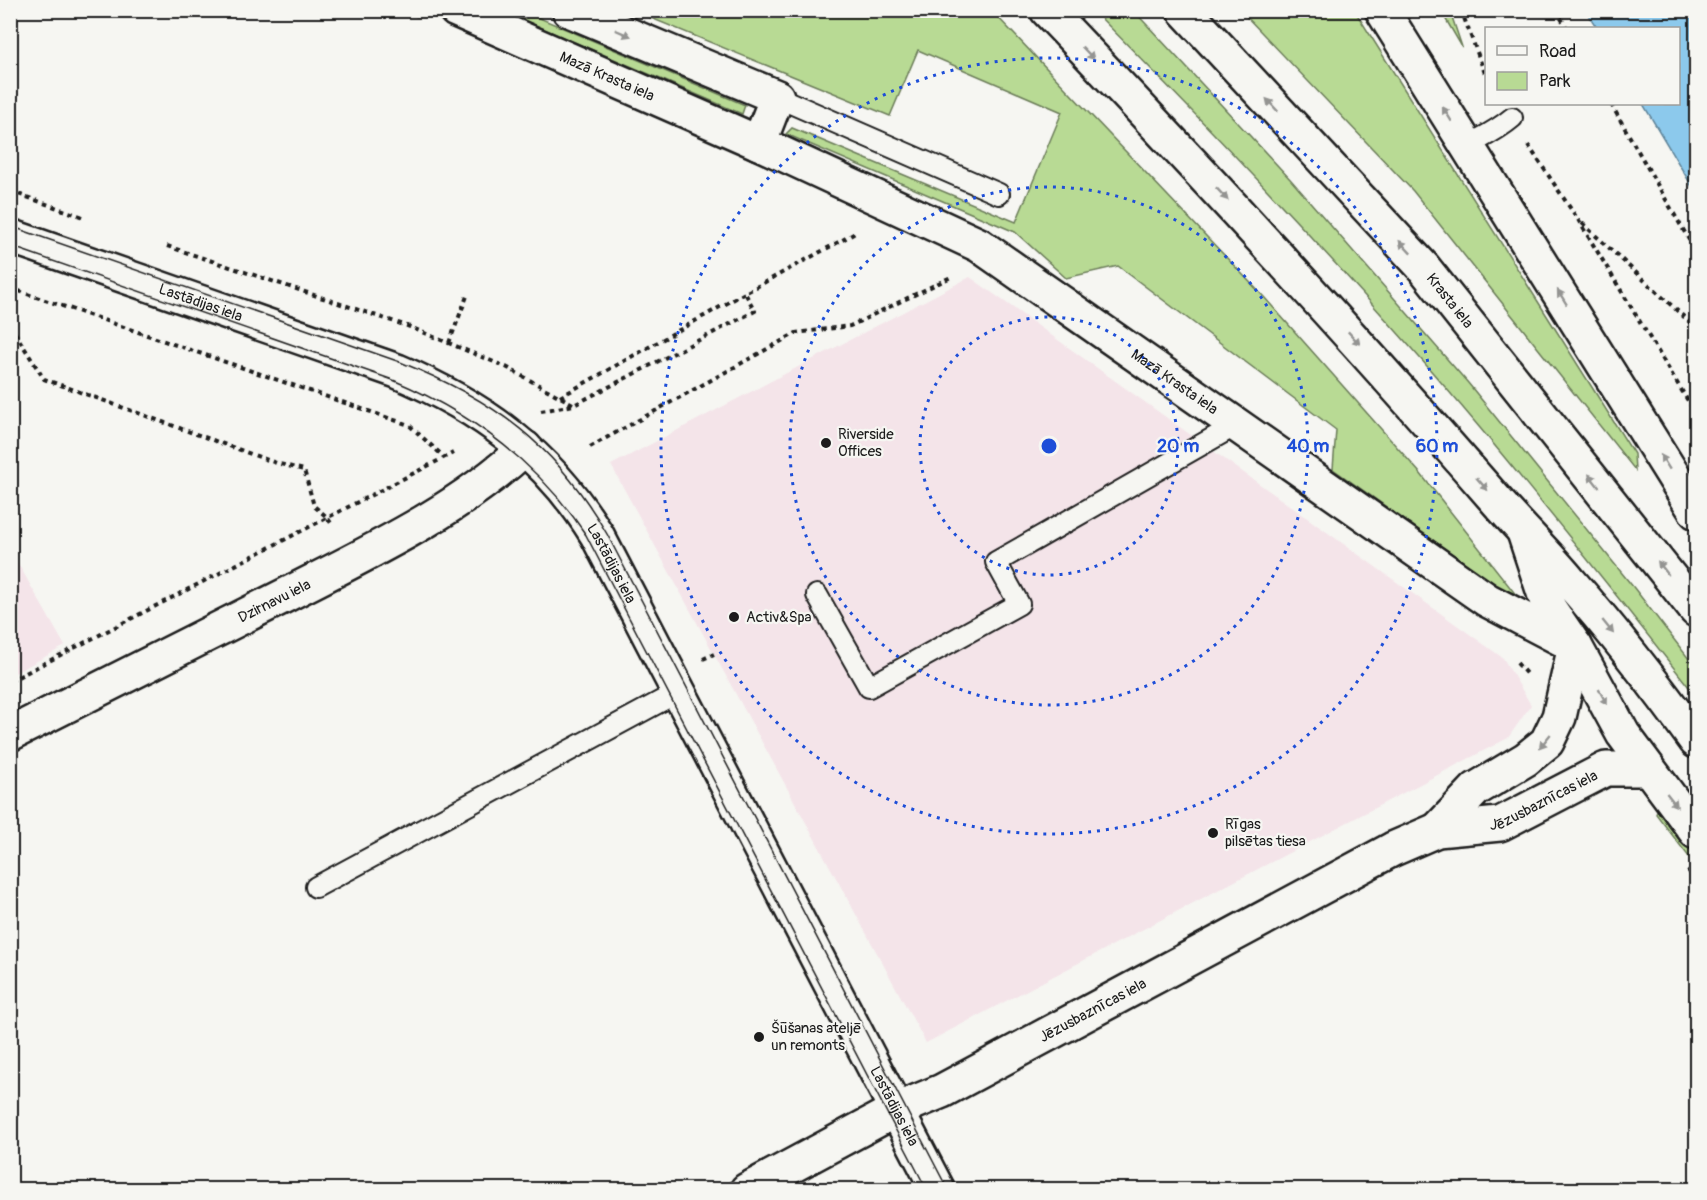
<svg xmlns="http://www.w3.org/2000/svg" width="1707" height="1200" font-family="Pangolin,sans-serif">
	<rect width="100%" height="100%" fill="#f6f6f2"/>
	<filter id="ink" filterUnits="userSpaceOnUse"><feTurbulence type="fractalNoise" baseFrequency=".0167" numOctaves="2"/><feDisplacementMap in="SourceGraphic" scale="12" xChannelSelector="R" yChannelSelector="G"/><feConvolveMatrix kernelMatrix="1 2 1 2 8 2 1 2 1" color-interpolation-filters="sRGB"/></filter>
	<g filter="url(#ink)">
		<g fill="#f4e4e9">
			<path d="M970,277l533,381 28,47 -23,33 -582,305 -315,-578z"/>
			<path d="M11,551l54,95 -54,29h-1z"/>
		</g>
		<g fill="#b8da94" stroke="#6a7b58" stroke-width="1.5">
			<path d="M502,11h21l222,94 -3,9z"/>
			<path d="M634,11h358l272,286 156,176 97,123 -4,1 -180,-128 3,-39 -218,-164 -52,12 -51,-46 -229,-98 6,-6 224,94 46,-110 -144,-62 -28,66z"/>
			<path d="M1094,11h40l157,169 177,203 166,205 62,80v28c-71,-90 -142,-180 -216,-268 -122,-145 -253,-283 -386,-417z"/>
			<path d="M1241,11h114l279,443 1,16 -222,-279z"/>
			<path d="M1441,11h9l12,36z"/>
			<path d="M1658,809l38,47v10l-40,-52z"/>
		</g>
		<path fill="#8cc9ec" stroke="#5f8499" stroke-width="1.5" d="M1586,11h110v182l-53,-89h35v-76h-81z"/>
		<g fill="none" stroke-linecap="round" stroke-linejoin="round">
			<defs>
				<g id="lane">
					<path d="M777,97l222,97"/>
					<path d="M1467,146c16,-9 31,-16 45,-28"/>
					<path d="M817,595l52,92 150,-83 -23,-42 240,-137"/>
					<path d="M316,887l362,-195"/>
				</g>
				<g id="street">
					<path id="s1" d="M456,10l303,133 220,102 508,355 88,46 -16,71 -12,25 -21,17 -50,30 -39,41"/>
					<path d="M569,10l208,87 -18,46"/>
					<path d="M1524,532l25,76 26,38 48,88 73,98"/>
					<path id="s2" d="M10,734c92,-46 184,-93 276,-139 82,-42 172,-84 239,-147"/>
					<path id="s3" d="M747,1190l149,-80 46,-19 451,-242 44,-19 63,-6 106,-55h41"/>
				</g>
				<g id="secondary">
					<path id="s4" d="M10,236l387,135c85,36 151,84 200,164l341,655"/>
				</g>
				<g id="primary">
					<path d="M1047,10c153,160 303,322 448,489 25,29 52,55 76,84 44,50 86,104 125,158"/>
					<path id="s5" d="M1184,10l240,258 272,342"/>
				</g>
				<path id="highway" d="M1382,10l314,502"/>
			</defs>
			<use href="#lane" stroke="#1c1c1c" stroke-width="24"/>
			<use href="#street" stroke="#1c1c1c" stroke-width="38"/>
			<use href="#secondary" stroke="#1c1c1c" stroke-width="38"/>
			<use href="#primary" stroke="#1c1c1c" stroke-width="38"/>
			<use href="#highway" stroke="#1c1c1c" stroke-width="38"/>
			<g stroke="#1c1c1c" stroke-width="4" stroke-dasharray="4.5 4.5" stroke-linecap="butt">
				<path d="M406,10l13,6"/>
				<path d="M1461,10l25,66"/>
				<path d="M1556,10l11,18"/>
				<path d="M1611,104l85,148"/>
				<path d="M1528,145l49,73 119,196"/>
				<path d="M10,191l73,26"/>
				<path d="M1582,223l114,105"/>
				<path d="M167,246l243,81 96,40 67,37"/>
				<path d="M10,288l399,137 35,32"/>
				<path d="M10,325l34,54 232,84 28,7 10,36 13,11 6,9"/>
				<path d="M449,343l18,-47"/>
				<path d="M560,397l185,-104"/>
				<path d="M541,411l33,-6 181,-94 -10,-18 112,-61"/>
				<path d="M590,447l206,-114 54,-7 103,-50"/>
				<path d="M703,659l11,-5"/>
				<path d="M1517,663l11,13"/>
				<path d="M10,681l443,-228"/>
				<path d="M1688,870l8,11"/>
			</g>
			<use href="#lane" stroke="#f6f6f2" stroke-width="20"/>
			<use href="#street" stroke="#f6f6f2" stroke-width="33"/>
			<use href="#secondary" stroke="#f6f6f2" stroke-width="33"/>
			<use href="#primary" stroke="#f6f6f2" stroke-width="33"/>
			<use href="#highway" stroke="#f6f6f2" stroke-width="33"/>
			<g stroke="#1c1c1c" stroke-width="1.5">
				<path d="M10,226l390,136c95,38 156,83 207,172l341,656"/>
				<path d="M10,246l383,134c78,33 146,84 193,155l341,655"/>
			</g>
		</g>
		<defs><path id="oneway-solid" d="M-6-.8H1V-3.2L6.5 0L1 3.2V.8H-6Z" transform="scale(1.5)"/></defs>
		<g fill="#949492">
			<use href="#oneway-solid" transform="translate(623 33) rotate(23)"/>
			<use href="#oneway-solid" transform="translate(1088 53) rotate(46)"/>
			<use href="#oneway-solid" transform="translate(1272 105) rotate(-133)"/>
			<use href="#oneway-solid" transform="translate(1447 114) rotate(-122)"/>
			<use href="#oneway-solid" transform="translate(1222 194) rotate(47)"/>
			<use href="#oneway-solid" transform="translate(1405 247) rotate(-133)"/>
			<use href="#oneway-solid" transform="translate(1562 297) rotate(-122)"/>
			<use href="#oneway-solid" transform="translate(1354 338) rotate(47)"/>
			<use href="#oneway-solid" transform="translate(1665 462) rotate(-122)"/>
			<use href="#oneway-solid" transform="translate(1594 481) rotate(-128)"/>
			<use href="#oneway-solid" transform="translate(1482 484) rotate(49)"/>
			<use href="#oneway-solid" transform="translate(1663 568) rotate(-128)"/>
			<use href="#oneway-solid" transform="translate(1608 627) rotate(51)"/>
			<use href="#oneway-solid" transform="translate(1603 697) rotate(61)"/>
			<use href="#oneway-solid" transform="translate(1545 741) rotate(129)"/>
			<use href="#oneway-solid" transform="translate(1672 800) rotate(52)"/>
		</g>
	</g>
	<g fill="none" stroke="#1d4ed8" stroke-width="3" stroke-dasharray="3 6">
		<circle cx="1049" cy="446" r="129"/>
		<circle cx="1049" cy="446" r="259"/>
		<circle cx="1049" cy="446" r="388"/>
	</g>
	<g fill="#1c1c1c" stroke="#f6f6f2" stroke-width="2">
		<circle cx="826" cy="443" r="6"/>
		<circle cx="734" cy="617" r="6"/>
		<circle cx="1213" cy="833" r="6"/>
		<circle cx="759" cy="1037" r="6"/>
	</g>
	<g text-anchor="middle" stroke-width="4.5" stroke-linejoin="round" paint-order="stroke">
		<g font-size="15" fill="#1c1c1c" stroke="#f6f6f2">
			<text dy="5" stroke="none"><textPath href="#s1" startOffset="165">Mazā Krasta iela</textPath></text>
			<text dy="5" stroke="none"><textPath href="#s5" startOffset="394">Krasta iela</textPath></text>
			<text dy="5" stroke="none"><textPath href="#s4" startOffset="202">Lastādijas iela</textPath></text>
			<text dy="5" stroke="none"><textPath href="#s1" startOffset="812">Mazā Krasta iela</textPath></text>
			<text dy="5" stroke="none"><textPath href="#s4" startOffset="705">Lastādijas iela</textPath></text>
			<text dy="5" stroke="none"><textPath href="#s2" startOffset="296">Dzirnavu iela</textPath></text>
			<text dy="5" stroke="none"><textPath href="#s3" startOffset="891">Jēzusbaznīcas iela</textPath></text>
			<text dy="5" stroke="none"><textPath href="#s3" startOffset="390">Jēzusbaznīcas iela</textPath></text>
			<text dy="5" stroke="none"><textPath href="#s4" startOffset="1317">Lastādijas iela</textPath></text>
		</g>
		<g font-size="15" fill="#1c1c1c" stroke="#f6f6f2" text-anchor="start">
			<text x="838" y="439">Riverside<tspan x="838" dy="17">Offices</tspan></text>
			<text x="746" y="622">Activ&amp;Spa</text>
			<text x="1225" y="829">Rīgas<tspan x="1225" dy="17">pilsētas tiesa</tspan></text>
			<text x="771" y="1033">Šūšanas ateljē<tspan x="771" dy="17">un remonts</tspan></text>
		</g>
	</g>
	<circle cx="1049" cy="446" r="9" fill="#1d4ed8" stroke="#f6f6f2" stroke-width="3"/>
	<g font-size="18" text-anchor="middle" font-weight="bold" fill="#1d4ed8" stroke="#f6f6f2" stroke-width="4.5" stroke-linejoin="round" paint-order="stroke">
		<text x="1178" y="452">20 m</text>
		<text x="1308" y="452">40 m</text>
		<text x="1437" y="452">60 m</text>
	</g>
	<rect width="1707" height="1200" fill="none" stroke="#f6f6f2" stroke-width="36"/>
	<rect x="18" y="18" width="1671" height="1164" fill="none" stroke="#1c1c1c" stroke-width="2" filter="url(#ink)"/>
	<rect x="1485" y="27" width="195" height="78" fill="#f6f6f2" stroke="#9f9f9c" stroke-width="1.5"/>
	<rect x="1497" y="46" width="30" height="9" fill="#f6f6f2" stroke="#9f9f9c" stroke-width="1.5"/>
	<text x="1539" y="57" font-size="18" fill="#1c1c1c">Road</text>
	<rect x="1497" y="72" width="30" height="18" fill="#b8da94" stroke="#9f9f9c" stroke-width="1.5"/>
	<text x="1539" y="87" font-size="18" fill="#1c1c1c">Park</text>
</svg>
